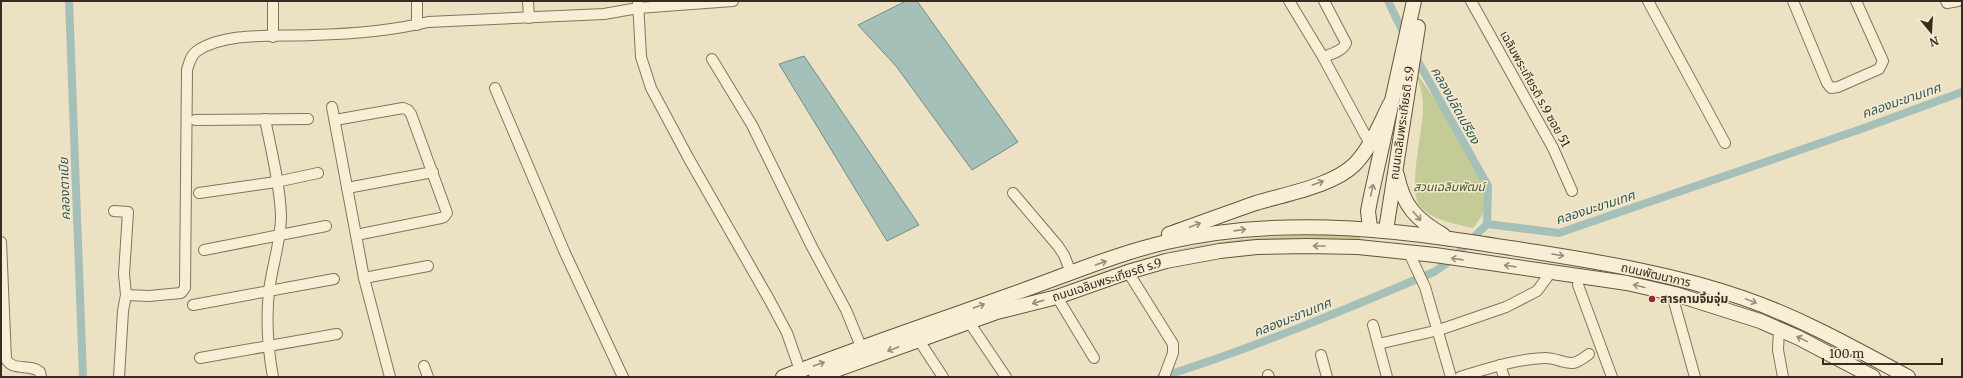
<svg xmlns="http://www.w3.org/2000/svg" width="1963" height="378" font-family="Merriweather,'Noto Sans Thai',serif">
	<rect width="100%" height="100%" fill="#ede1c3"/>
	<g fill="#c5cb97">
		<path d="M1417,74c17,23 75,106 68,133 -1,7 -7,15 -12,21 -17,-4 -42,-8 -53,-22 -13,-17 4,-79 3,-101 0,-10 -4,-21 -6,-31z"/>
		<path d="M1353,235l6,1 2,3 -5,2h-81l-226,51c35,-13 69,-27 104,-36 65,-18 133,-22 200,-21z"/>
	</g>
	<g fill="#a5c0b8" stroke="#6c8e86">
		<path d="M906,1h11l101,141 -46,28 -76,-104 -38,-41z"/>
		<path d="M804,56l115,169 -32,16 -108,-177z"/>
	</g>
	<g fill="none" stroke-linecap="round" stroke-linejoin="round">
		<g stroke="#a5c0b8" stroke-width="8">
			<path d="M69,1l14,376"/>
			<path d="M1388,1l17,35"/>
			<path d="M1415,56l73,130 -1,38"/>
			<path d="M1487,224l72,9 305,-105 98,-36"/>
			<path d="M1161,377c93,-29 183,-67 273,-105l16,-11 37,-37"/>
		</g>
		<defs>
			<g id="street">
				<path d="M273,1v36"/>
				<path d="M417,1v24"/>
				<path d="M528,1l1,17"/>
				<path d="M638,1l3,56 10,31 38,71 81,142 17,32 13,37"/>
				<path d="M1289,1l34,56 47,87"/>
				<path d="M1471,1l82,147 19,43"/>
				<path d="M1648,1l77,142"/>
				<path d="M1793,1l34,82 4,5 7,-1 41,-18 4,-8 -27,-60"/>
				<path d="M1946,1l1,2 11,-2"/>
				<path d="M1323,57c8,-3 20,-6 23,-14l-22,-42"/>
				<path d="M712,59l40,66 60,122 34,63 16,39"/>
				<path d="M495,88l70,165 58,124"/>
				<path d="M332,107l32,171 26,99"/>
				<path d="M265,119c6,31 15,65 16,97 0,25 -9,50 -12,75 -3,28 -1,59 4,86"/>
				<path d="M195,120l113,-1"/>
				<path d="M335,120l68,-12 5,2 3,4 36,99 -3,4 -3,1 -85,17"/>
				<path d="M347,188l86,-16"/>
				<path d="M199,193l77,-11 42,-9"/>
				<path d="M1013,193l45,53 6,9 7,18"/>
				<path d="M114,211l14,1 -4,62 2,21"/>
				<path d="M1,242l5,117c7,13 24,4 34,13l1,5"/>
				<path d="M204,250l122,-24"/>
				<path d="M1409,253l16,34 26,90"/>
				<path d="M1128,272l45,72v9l-9,24"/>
				<path d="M1579,276l-1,9 34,92"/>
				<path d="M364,278l64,-12"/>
				<path d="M1675,294l-1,8 21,75"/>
				<path d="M1057,297l37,61"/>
				<path d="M193,305l141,-26"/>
				<path d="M969,322l37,55"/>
				<path d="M1373,325l14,52"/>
				<path d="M1779,329l-1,21 5,27"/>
				<path d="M918,339l25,38"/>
				<path d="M1378,344l61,-14 67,-23 31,-16 14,-19"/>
				<path d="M1321,355l6,22"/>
				<path d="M200,358l137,-24"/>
				<path d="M1500,365l4,12"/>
				<path d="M424,366l4,11"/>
				<path d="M1268,375l1,2"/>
				<path d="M119,377l4,-66 3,-16 23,1 32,-3 4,-5 2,-218c2,-7 4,-15 10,-19 29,-20 82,-14 116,-16 38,-1 78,-4 115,-13l176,-8 34,-6 95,-7"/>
				<path d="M1460,377c27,-8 56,-18 84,-19 10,-1 20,6 29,5 6,-1 12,-6 16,-9"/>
			</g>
			<g id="secondary">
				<path d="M1397,175c6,31 20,45 46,60"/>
				<path d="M1370,228l-2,-17 3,-15 43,-195"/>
				<path d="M1386,230l32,-203"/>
				<path d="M1169,234c29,-10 58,-21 87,-31 29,-9 77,-17 99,-39 16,-17 25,-40 35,-60"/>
				<path d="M783,377c75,-29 152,-55 227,-82 52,-18 104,-41 157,-53 126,-29 244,-10 369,10 70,11 141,23 207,46 58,20 111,50 165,79"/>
				<path d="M816,377l181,-65 60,-15 71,-25 38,-11 54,-10 37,-4 50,-1 51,1 77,8 192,28 48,11 85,27 39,17 74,39"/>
			</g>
		</defs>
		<use href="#street" stroke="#87725a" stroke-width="12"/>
		<use href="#secondary" stroke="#69533d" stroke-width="16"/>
		<use href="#street" stroke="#f8eed6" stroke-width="10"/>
		<use href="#secondary" stroke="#f8eed6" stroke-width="14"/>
	</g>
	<defs><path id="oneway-shaft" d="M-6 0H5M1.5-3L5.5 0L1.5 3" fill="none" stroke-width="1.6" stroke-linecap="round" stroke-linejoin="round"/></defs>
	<g stroke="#988c7a">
		<use href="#oneway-shaft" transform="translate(1318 183) rotate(-20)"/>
		<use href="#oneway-shaft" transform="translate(1372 190) rotate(-78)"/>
		<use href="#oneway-shaft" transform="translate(1417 216) rotate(49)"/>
		<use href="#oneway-shaft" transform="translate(1195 225) rotate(-21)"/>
		<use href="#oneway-shaft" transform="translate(1240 230) rotate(-8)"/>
		<use href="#oneway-shaft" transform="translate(1319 246) rotate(-180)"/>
		<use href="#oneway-shaft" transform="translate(1558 255) rotate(9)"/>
		<use href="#oneway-shaft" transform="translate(1457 259) rotate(-172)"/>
		<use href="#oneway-shaft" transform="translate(1101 263) rotate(-19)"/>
		<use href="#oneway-shaft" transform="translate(1510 266) rotate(-172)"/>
		<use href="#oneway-shaft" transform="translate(1639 286) rotate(-166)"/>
		<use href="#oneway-shaft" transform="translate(1751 301) rotate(22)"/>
		<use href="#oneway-shaft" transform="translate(1038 302) rotate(164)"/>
		<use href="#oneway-shaft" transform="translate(979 306) rotate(-20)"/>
		<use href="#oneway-shaft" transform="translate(1802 339) rotate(-154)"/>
		<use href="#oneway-shaft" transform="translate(893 349) rotate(160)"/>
		<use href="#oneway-shaft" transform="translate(819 364) rotate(-19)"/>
	</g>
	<circle fill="#952b2c" stroke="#f5ebd3" stroke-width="1.5" cx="1652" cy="299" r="4"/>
	<g text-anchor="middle" stroke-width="3" stroke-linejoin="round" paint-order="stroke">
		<g font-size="12" fill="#382a1e" stroke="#f5ebd3">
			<text transform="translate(1535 89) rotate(61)" y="4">เฉลิมพระเกียรติ ร.9 ซอย 51</text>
			<text transform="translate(1402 123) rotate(-82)" y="4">ถนนเฉลิมพระเกียรติ ร.9</text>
			<text transform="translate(1656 275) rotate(13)" y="4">ถนนพัฒนาการ</text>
			<text transform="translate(1107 280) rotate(-18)" y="4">ถนนเฉลิมพระเกียรติ ร.9</text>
		</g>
		<g font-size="12" font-style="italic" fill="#485425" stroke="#f5ebd3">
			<text x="1449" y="191">สวนเฉลิมพัฒน์</text>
		</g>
		<g font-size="12" font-weight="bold" fill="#382a1e" stroke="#f5ebd3" text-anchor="start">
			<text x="1660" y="303">สารคามจิ้มจุ่ม</text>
		</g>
		<g font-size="13" font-style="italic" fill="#2e5755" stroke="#f5ebd3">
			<text transform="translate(1901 100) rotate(-19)" y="5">คลองมะขามเทศ</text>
			<text transform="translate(1456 105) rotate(61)" y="5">คลองปลัดเปรียง</text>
			<text transform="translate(64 189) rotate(-92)" y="5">คลองตาเปีย</text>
			<text transform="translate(1595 207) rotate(-18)" y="5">คลองมะขามเทศ</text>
			<text transform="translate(1292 317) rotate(-22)" y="5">คลองมะขามเทศ</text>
		</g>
	</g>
	<rect width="1963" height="378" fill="none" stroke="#382a1e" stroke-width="4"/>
	<g transform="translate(1931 32) rotate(162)" stroke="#f5ebd3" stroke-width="3" paint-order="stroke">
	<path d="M0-3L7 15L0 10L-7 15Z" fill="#382a1e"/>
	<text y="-6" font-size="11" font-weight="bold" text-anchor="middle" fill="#382a1e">N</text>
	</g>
	<path d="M1823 358v6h119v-6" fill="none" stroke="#382a1e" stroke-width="2"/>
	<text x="1829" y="358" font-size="12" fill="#382a1e" stroke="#f5ebd3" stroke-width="3" paint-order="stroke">100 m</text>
</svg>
